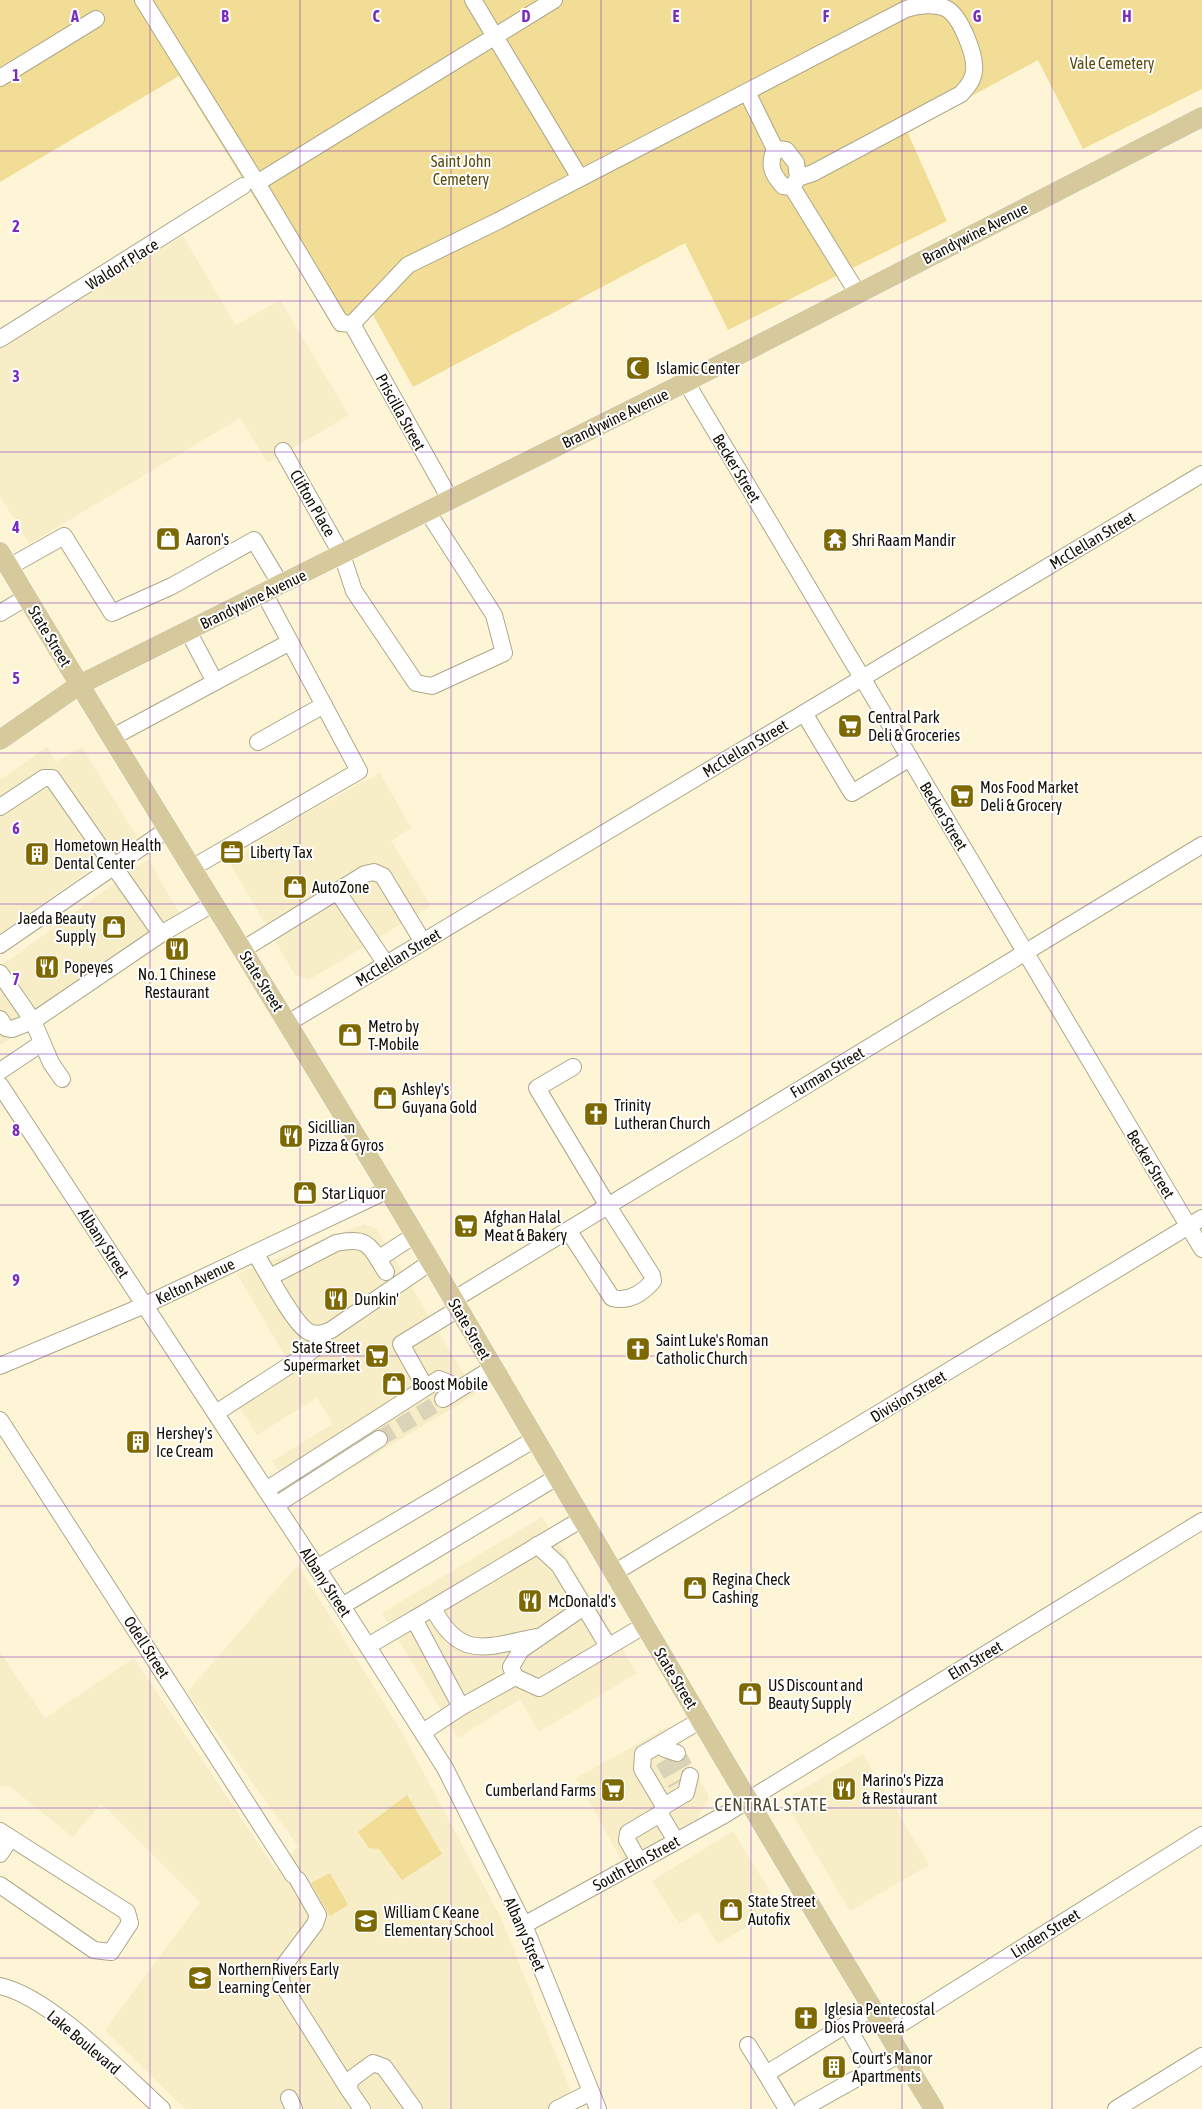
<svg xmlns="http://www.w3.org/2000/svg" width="1202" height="2109" font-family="'Asap Condensed',sans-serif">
	<rect width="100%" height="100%" fill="#fef5d7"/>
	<g fill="#f7edc7">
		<path d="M183,236l53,89 44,-25 69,115 -81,48 -28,-45 -211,126 -29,-48v-151z"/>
		<path d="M47,747l9,15 26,-15 55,90 -137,96v-153z"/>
		<path d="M380,773l31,55 -20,13 40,65 -122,74 -14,-5 -67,-115 75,-45z"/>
		<path d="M148,859l40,69 -188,117v-78z"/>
		<path d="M364,1224l13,5 99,165 -180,108 -24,-41 61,-37 -16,-26 -60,37 -25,-40 56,-34 -51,-87z"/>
		<path d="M542,1517l95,156 -98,59 -19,-33 -62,39 -76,-125z"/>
		<path d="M298,1565l104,167 99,186 77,191h-393l-80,-79 95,-128 -99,-99 -28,34 -64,-51h-9v-134l45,66 89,-60 142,212 22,-24 -111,-154z"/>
		<path d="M669,1726l40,71 -12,22 -75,42 -46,-83z"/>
		<path d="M863,1754l66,111 -79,46 -66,-111z"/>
		<path d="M733,1831l47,76 -62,37 -20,-32 -19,12 -27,-43z"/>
	</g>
	<g fill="#f1dd95">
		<path d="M0,0h1202v89l-119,60 -45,-89 -131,71 40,90 -219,109 -43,-87 -272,144 -40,-72 -35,18 -159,-257 -179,106z"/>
		<path d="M407,1795l35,59 -40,26 -23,-31 -10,-1 -11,-16z"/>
		<path d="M330,1873l18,32 -18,11 -19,-33z"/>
	</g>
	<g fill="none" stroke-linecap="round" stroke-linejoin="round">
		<g stroke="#dbd3b8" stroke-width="16" stroke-dasharray="16 8" stroke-linecap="butt">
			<path d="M379,1439l62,-38"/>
			<path d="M677,1753l13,23"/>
			<path d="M663,1761l13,23"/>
		</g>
		<defs>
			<g id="minor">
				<path d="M143,0l114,183 84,140 11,1 56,-59 90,-44 408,-212c12,-4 30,-6 41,0 14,8 29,47 27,62 -1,10 -7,16 -13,23l-148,79 -15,5"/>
				<path d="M473,0l107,178"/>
				<path d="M0,78l96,-59"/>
				<path d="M747,92l28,57"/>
				<path d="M775,149l11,1 10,13 2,15 -6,9 -9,-1c-11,-12 -15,-21 -8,-37z"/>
				<path d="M257,183l297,-183"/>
				<path d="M792,187l66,107"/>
				<path d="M352,324l98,175"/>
				<path d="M0,339l243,-153"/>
				<path d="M686,382l516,867"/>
				<path d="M283,451l59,104 12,36 62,92 16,3 72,-33 -10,-38 -67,-104"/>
				<path d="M9,567l55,-31 48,77 60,-27 82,-46 27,45"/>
				<path d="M0,613l27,-16"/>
				<path d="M215,682l75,-40"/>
				<path d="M804,713l48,80 58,-35"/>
				<path d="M111,738l104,-56 -27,-51"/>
				<path d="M258,742l66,-37"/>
				<path d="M0,807l44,-29h8l109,156 53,-31"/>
				<path d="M192,868l167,-97 -95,-178"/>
				<path d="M337,891l49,73"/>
				<path d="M0,945l168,-116"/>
				<path d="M242,950l123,-76 9,-2 9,4 40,66"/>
				<path d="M0,973l33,48 18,42 11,16"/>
				<path d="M0,1019l6,9 6,1 21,-8 128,-87"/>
				<path d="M288,1023l914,-549"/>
				<path d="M0,1071l42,-28"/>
				<path d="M0,1085l342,521 103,162 79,157 74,184"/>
				<path d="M568,1230l44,68c17,4 30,-4 41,-17l-1,-6 -44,-69 -71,-118 36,-21"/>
				<path d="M255,1253c11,17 36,66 51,77 8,6 16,4 25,0l100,-68"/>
				<path d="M378,1259l37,-24"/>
				<path d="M270,1277l66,-34c34,-7 34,4 50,29"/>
				<path d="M453,1300l749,-455"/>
				<path d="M0,1366l145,-61 243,-115"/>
				<path d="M425,1387l-24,-43 57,-35"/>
				<path d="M443,1399l50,-31"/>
				<path d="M216,1413l91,-59 8,-6 8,-14"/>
				<path d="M0,1420l293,455"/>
				<path d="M266,1490l173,-111 10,4 1,12"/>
				<path d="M276,1505l103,-66"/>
				<path d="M537,1545l22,20 49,81"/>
				<path d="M317,1568l218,-129"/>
				<path d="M614,1573l588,-355"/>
				<path d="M342,1606l215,-129"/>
				<path d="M585,1606l-64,44 -10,17 4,10 24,11 106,-63"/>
				<path d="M433,1608c27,53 54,39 103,29"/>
				<path d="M414,1619l168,-100"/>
				<path d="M368,1646l46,-27 47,88"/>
				<path d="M423,1732l38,-25 54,-30"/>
				<path d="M663,1743l2,6 12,4"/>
				<path d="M664,1806l22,-13 4,-17"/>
				<path d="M0,1831l127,81 3,11 -19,29 -17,-2 -94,-65"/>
				<path d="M676,1841l-16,-27 4,-8 -22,-37 1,-15 58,-34"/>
				<path d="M0,1854l10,-15"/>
				<path d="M639,1861l-12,-21 1,-7 32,-19"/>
				<path d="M298,1880l20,35 -3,9 -33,44 -1,14 68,108"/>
				<path d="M524,1925l200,-110 478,-294"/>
				<path d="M0,1986c51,11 122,87 162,123"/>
				<path d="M846,2024l26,46"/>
				<path d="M888,2032l314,-197"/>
				<path d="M748,2045l18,29 107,-66"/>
				<path d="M766,2074l21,35"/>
				<path d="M289,2098l5,11"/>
				<path d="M362,2109l-13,-19 1,-10 23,-17 11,4 30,42"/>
				<path d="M557,2109l34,-17"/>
				<path d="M802,2109l98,-55"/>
				<path d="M1116,2109l86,-53"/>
			</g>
			<g id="major">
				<path d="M0,552c127,215 261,425 389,639 182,306 359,615 545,918"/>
				<path d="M0,740l79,-55 607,-303 516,-265"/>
			</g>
		</defs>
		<use href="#minor" stroke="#aea78a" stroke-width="18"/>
		<use href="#major" stroke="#fff" stroke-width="21"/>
		<use href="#minor" stroke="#fff" stroke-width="16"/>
		<use href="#major" stroke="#d6ca9d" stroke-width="20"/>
	</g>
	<path fill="none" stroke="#7b2cbf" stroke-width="1" stroke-opacity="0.55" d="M150,0v2109M300,0v2109M451,0v2109M601,0v2109M751,0v2109M902,0v2109M1052,0v2109M0,151h1202M0,301h1202M0,452h1202M0,603h1202M0,753h1202M0,904h1202M0,1054h1202M0,1205h1202M0,1356h1202M0,1506h1202M0,1657h1202M0,1808h1202M0,1958h1202"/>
	<defs>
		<symbol id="mosque-square" viewBox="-11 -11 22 22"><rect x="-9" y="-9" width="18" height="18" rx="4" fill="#7e6800" stroke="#fff"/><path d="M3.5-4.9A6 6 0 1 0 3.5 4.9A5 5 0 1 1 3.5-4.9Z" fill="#fff"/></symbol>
		<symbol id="shop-square" viewBox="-11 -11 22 22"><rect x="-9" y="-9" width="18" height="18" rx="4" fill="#7e6800" stroke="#fff"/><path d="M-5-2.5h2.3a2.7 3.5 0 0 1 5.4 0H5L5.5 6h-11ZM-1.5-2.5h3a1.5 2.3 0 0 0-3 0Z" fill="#fff"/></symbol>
		<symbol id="temple-square" viewBox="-11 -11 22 22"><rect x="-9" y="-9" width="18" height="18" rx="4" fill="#7e6800" stroke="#fff"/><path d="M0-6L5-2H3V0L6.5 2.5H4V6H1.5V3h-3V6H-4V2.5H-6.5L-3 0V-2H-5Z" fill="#fff"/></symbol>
		<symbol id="supermarket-square" viewBox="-11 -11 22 22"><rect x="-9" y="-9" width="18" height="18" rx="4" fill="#7e6800" stroke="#fff"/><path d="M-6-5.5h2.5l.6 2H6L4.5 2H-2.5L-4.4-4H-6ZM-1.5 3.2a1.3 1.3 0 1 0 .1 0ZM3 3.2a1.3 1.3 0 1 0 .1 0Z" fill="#fff"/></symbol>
		<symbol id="office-square" viewBox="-11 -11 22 22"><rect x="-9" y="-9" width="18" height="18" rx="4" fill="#7e6800" stroke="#fff"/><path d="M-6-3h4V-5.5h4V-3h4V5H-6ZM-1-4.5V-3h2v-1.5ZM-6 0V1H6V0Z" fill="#fff"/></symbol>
		<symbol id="building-square" viewBox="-11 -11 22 22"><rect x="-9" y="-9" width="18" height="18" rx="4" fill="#7e6800" stroke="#fff"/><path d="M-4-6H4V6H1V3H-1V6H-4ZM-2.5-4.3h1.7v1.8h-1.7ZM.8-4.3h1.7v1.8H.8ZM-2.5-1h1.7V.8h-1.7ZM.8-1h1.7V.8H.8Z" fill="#fff"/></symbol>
		<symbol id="restaurant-square" viewBox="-11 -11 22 22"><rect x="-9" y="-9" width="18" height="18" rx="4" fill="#7e6800" stroke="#fff"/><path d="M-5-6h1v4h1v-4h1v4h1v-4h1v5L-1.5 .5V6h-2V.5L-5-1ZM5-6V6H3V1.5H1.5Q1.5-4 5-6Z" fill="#fff"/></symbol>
		<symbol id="church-square" viewBox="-11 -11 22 22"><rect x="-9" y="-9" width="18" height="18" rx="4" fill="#7e6800" stroke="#fff"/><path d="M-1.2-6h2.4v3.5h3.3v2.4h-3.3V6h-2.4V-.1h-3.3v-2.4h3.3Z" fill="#fff"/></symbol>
		<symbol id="school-square" viewBox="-11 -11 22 22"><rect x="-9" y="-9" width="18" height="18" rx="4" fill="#7e6800" stroke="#fff"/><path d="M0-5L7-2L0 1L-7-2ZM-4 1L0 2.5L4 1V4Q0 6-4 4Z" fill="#fff"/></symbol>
	</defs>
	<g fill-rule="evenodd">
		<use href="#mosque-square" x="624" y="354" width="28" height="28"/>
		<use href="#shop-square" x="154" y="525" width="28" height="28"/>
		<use href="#temple-square" x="821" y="526" width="28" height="28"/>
		<use href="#supermarket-square" x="836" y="712" width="28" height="28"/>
		<use href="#supermarket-square" x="948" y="782" width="28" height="28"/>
		<use href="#office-square" x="218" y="838" width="28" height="28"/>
		<use href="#building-square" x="23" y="840" width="28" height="28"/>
		<use href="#shop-square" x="281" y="873" width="28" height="28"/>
		<use href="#shop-square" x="100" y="913" width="28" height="28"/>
		<use href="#restaurant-square" x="163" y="935" width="28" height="28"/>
		<use href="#restaurant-square" x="33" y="953" width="28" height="28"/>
		<use href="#shop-square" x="336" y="1021" width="28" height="28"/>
		<use href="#shop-square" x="371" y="1084" width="28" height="28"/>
		<use href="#church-square" x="582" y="1100" width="28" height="28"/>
		<use href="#restaurant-square" x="277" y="1122" width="28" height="28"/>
		<use href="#shop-square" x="291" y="1179" width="28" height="28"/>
		<use href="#supermarket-square" x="452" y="1212" width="28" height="28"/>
		<use href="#restaurant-square" x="322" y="1285" width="28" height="28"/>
		<use href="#church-square" x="624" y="1335" width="28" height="28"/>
		<use href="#supermarket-square" x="363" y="1342" width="28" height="28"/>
		<use href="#shop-square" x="380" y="1370" width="28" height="28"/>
		<use href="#building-square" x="124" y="1428" width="28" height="28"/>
		<use href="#shop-square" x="681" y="1574" width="28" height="28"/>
		<use href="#restaurant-square" x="516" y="1587" width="28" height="28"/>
		<use href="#shop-square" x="736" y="1680" width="28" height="28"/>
		<use href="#restaurant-square" x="830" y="1775" width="28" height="28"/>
		<use href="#supermarket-square" x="599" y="1776" width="28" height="28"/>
		<use href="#shop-square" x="717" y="1896" width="28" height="28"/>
		<use href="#school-square" x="352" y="1907" width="28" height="28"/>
		<use href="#school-square" x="186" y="1964" width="28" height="28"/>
		<use href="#church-square" x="792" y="2004" width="28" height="28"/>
		<use href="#building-square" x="820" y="2053" width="28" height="28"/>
	</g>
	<g text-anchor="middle" stroke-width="4" stroke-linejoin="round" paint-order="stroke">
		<g font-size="16" fill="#5b4c10" stroke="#fff">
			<text x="1112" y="69">Vale Cemetery</text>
			<text x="461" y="167">Saint John<tspan x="461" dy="18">Cemetery</tspan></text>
		</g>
		<g font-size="16" fill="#131006" stroke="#fff">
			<text transform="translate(975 233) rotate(-27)" y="6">Brandywine Avenue</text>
			<text transform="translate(122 264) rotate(-32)" y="6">Waldorf Place</text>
			<text transform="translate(401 412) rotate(61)" y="6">Priscilla Street</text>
			<text transform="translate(615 418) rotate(-26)" y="6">Brandywine Avenue</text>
			<text transform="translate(737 468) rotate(59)" y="6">Becker Street</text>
			<text transform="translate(313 503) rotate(60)" y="6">Clifton Place</text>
			<text transform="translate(1092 540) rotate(-31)" y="6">McClellan Street</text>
			<text transform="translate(253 599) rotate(-26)" y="6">Brandywine Avenue</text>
			<text transform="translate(50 636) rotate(59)" y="6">State Street</text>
			<text transform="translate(745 748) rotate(-31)" y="6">McClellan Street</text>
			<text transform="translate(944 816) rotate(59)" y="6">Becker Street</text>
			<text transform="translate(398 957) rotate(-31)" y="6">McClellan Street</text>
			<text transform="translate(262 981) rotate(58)" y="6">State Street</text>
			<text transform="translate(827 1072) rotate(-31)" y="6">Furman Street</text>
			<text transform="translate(1151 1164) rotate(59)" y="6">Becker Street</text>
			<text transform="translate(104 1243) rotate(57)" y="6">Albany Street</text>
			<text transform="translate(195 1281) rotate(-26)" y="6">Kelton Avenue</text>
			<text transform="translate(470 1329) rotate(60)" y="6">State Street</text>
			<text transform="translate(908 1396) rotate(-31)" y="6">Division Street</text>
			<text transform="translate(326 1582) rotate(57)" y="6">Albany Street</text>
			<text transform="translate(147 1647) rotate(57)" y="6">Odell Street</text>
			<text transform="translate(975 1660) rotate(-31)" y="6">Elm Street</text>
			<text transform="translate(676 1678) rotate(59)" y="6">State Street</text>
			<text transform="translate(636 1863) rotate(-29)" y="6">South Elm Street</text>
			<text transform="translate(1045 1933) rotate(-32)" y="6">Linden Street</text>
			<text transform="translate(525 1934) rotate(66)" y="6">Albany Street</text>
			<text transform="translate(84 2042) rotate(40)" y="6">Lake Boulevard</text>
		</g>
		<g font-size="16" fill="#131006" stroke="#fff" text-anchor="start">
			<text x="656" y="374">Islamic Center</text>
			<text x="186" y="545">Aaron's</text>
			<text x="852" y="546">Shri Raam Mandir</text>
			<text x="868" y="723">Central Park<tspan x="868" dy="18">Deli &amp; Groceries</tspan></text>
			<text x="980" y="793">Mos Food Market<tspan x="980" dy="18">Deli &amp; Grocery</tspan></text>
			<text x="54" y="851">Hometown Health<tspan x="54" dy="18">Dental Center</tspan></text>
			<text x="250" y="858">Liberty Tax</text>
			<text x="312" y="893">AutoZone</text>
			<text x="96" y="924" text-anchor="end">Jaeda Beauty<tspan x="96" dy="18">Supply</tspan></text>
			<text x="64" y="973">Popeyes</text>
			<text x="177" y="980" text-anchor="middle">No. 1 Chinese<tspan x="177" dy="18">Restaurant</tspan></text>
			<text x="368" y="1032">Metro by<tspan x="368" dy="18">T-Mobile</tspan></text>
			<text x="402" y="1095">Ashley's<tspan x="402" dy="18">Guyana Gold</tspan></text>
			<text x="614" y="1111">Trinity<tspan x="614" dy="18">Lutheran Church</tspan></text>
			<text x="308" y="1133">Sicillian<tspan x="308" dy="18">Pizza &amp; Gyros</tspan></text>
			<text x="322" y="1199">Star Liquor</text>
			<text x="484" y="1223">Afghan Halal<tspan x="484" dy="18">Meat &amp; Bakery</tspan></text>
			<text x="354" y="1305">Dunkin'</text>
			<text x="656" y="1346">Saint Luke's Roman<tspan x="656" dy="18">Catholic Church</tspan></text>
			<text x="360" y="1353" text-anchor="end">State Street<tspan x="360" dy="18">Supermarket</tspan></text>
			<text x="412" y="1390">Boost Mobile</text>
			<text x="156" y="1439">Hershey's<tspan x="156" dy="18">Ice Cream</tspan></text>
			<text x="712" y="1585">Regina Check<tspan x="712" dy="18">Cashing</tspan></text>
			<text x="548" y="1607">McDonald's</text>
			<text x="768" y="1691">US Discount and<tspan x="768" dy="18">Beauty Supply</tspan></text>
			<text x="862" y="1786">Marino's Pizza<tspan x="862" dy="18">&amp; Restaurant</tspan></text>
			<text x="596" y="1796" text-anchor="end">Cumberland Farms</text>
			<text x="748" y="1907">State Street<tspan x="748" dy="18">Autofix</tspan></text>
			<text x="384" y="1918">William C Keane<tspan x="384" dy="18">Elementary School</tspan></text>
			<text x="218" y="1975">NorthernRivers Early<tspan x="218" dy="18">Learning Center</tspan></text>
			<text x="824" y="2015">Iglesia Pentecostal<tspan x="824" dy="18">Dios Proveerá</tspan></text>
			<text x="852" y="2064">Court's Manor<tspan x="852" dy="18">Apartments</tspan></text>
		</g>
		<g font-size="18" letter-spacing="1" fill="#50492f" stroke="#fff">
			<text x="771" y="1811">CENTRAL STATE</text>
		</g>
	</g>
	<g font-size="16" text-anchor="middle" font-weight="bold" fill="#7b2cbf" stroke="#fff" stroke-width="4" stroke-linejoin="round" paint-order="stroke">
		<text x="75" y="22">A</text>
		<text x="225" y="22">B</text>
		<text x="376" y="22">C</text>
		<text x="526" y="22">D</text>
		<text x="676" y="22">E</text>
		<text x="826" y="22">F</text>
		<text x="977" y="22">G</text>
		<text x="1127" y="22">H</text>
		<text x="16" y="81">1</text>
		<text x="16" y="232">2</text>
		<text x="16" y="382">3</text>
		<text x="16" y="533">4</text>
		<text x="16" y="684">5</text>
		<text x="16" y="834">6</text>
		<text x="16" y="985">7</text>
		<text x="16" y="1136">8</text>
		<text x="16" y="1286">9</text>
	</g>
</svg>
